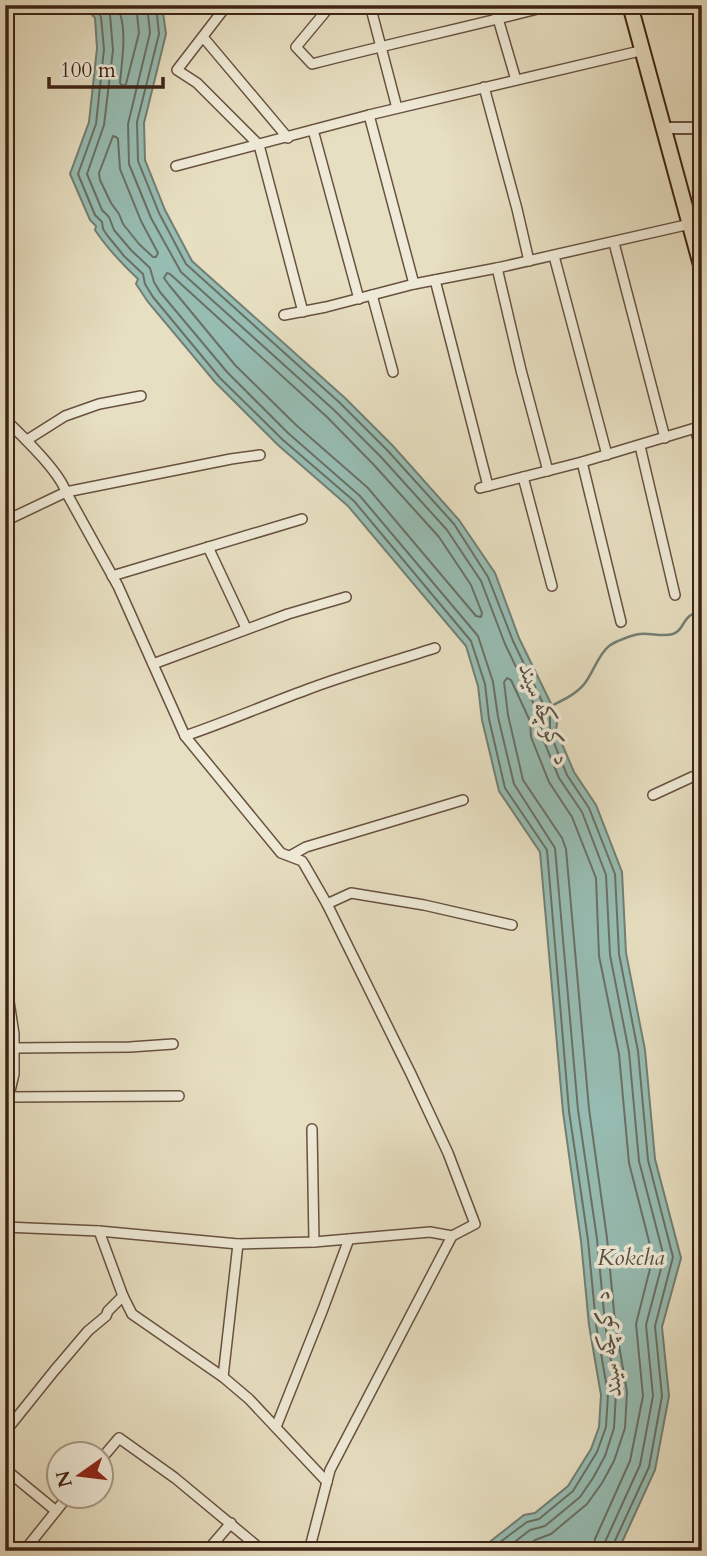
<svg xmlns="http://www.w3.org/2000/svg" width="707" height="1556" font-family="Cardo,Amiri,serif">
	<rect width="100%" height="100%" fill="#e7dfc1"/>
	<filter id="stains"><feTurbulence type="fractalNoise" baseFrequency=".00286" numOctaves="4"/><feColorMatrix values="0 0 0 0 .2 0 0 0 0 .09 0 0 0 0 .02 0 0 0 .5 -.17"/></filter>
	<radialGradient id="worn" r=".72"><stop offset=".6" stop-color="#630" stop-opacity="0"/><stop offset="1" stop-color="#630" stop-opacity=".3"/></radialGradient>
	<path fill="#97bdb3" stroke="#737f74" stroke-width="2" d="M83,5h79l4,29 -22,89 1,37 20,50 27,51 153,137 48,48 66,74 36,53 24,65 39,80 -2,12 18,42 22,33 26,67 4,81 19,97 10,109 26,99 -19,69 7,69 -14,74 -37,81h-140l46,-36 11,-2 33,-27 23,-37 8,-22 2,-32 -12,-70 -8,-84 -18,-129 -23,-260 -41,-61 -17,-71 -4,-34 -12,-40 -118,-140 -70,-61 -63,-63 -67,-80 -12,-18 2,-5c-16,-15 -31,-31 -43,-49l1,-4 -6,-6 -20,-46 19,-52 8,-74 -2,-30z"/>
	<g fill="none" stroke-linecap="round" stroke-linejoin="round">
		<g stroke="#6a7064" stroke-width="2">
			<path d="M92,5l9,12 3,32 -8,75 -18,50 17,41 7,7 1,7 4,6 17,21 19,18 2,10 8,13 67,81 63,62 71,61 117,140 14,43 4,35 16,69 42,62 22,261 19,129 8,84 12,70 -2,33 -9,25 -24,39 -34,28 -12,3 -39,29"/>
			<path d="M104,5l6,10 3,35 -9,75 -17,49 15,36 7,7 5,13 17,20 19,18 4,14 6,10 67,80 61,61 72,63 118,140 15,46 5,35 16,67 41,64 23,262 19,129 8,84 11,70 -2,35 -9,28 -12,22 -13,19 -35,29 -15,4 -27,21"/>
			<path d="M117,5c11,24 5,53 3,78l3,3 3,-2 13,-51 -3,-28"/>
			<path d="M147,5l3,28 -22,91 1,40 22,54 30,54 153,138 47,47 66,73 34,51 24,63 36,75v15l18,44 23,34 24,63 4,80 19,97 10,109 25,96 -18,68 7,71 -13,69 -35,77 -2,9"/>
			<path d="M156,5l3,29 -22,88 1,39 21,52 27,51 154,139 48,48 66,73 34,53 25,64 37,77v15l17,42 22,33 26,66 4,80 19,97 10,109 25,97 -18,69 7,70 -13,71 -36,78 -1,6"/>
			<path d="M113,136l3,1 2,2 2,30 21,52 17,32 -2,4h-3l-14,-13 -16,-20 -4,-10 -8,-11 -11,-23 -1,-7z"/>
			<path d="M167,273l3,1 157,143 47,48 65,72 32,48 11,28 -1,4 -5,-1 -108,-128 -72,-63 -61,-60 -66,-80 -5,-7z"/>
			<path d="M520,1551l15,-11 16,-6 36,-30 15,-21 12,-22 11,-33 2,-36 -12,-70 -8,-84 -18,-129 -23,-260 -4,-11 -39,-58 -15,-65 -4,-33 3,-4 4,2 19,41 1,16 18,45 23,35 24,61 3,78 20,98 10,109 24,94 -17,67 7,72 -13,65 -35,78 -2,12"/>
		</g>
		<path stroke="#737f74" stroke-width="2.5" d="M549,707c12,-6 28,-13 36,-24 9,-12 13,-28 24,-37 7,-5 23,-11 31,-12 11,-1 23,3 33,0 13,-4 8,-21 29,-22"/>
		<defs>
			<g id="minor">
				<path d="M227,5l-50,65 20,13 62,62 44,167"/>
				<path d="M331,5l-35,42 16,17c80,-21 161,-38 241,-59"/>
				<path d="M370,5l27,103"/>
				<path d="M494,5l22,75"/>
				<path d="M203,37l85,101"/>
				<path d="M484,87l33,122 12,52"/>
				<path d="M369,115l45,169"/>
				<path d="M313,130l46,169"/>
				<path d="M176,166l193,-51 275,-65"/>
				<path d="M614,243l51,195"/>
				<path d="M554,256l53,199"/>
				<path d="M497,268l24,102 27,101"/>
				<path d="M435,280l53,206"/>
				<path d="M372,295l21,77"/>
				<path d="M284,315l42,-8 88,-23 83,-16 193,-44 12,2"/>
				<path d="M5,419c17,17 54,52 61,73l52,94 67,150 96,117 21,8 2,3 23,40 84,170 37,79 27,71 -23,12 -22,-4 -116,10 -76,2 -139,-13 -94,-4"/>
				<path d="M695,428l7,26"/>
				<path d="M27,440l38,-24 34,-12 42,-8"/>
				<path d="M640,446l35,149"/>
				<path d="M582,462l39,160"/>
				<path d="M523,477l29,109"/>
				<path d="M480,488l102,-26 120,-36"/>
				<path d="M5,521l61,-29 165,-33 29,-4"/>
				<path d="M208,547l38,81"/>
				<path d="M112,576l190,-57"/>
				<path d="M153,664l135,-50 58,-17"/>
				<path d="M185,736c41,-14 80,-31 121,-46 42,-16 86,-28 129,-42"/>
				<path d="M653,795l39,-18 10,-2"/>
				<path d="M290,856l16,-9 157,-47"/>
				<path d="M327,904l24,-11 73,12 88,20"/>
				<path d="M5,976l9,58v40l-9,38"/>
				<path d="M14,1048l116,-1 43,-3"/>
				<path d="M9,1097l170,-1"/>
				<path d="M312,1129l2,113"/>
				<path d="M99,1231l24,65 9,18 91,63 26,22 78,83"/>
				<path d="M223,1377l15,-133"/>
				<path d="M276,1427l47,-118 26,-70"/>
				<path d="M5,1432l49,-61 34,-40 18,-15 2,-5 15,-15"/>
				<path d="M102,1458l17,-20 56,40 88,73"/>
				<path d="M5,1469l51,42"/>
				<path d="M24,1551l44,-55"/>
				<path d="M207,1551l24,-28"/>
				<path d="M309,1551l21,-81 122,-234"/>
			</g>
			<path id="tertiary" d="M663,128h39"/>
			<path id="primary" d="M630,5l72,264"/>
		</defs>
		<use href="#minor" stroke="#685140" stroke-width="12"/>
		<use href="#tertiary" stroke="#685140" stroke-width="14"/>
		<use href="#primary" stroke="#3d2215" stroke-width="18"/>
		<use href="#minor" stroke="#efead7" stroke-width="9"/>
		<use href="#tertiary" stroke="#efead7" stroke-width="10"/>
		<use href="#primary" stroke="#e7dfc1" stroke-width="14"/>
	</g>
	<g text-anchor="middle" stroke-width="7" stroke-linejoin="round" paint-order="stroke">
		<g font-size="23" font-style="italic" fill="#585044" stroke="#efead7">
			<text transform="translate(545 714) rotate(69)" y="8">د کوکچه سیند</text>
			<text x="631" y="1265">Kokcha</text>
			<text transform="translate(607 1344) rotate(-97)" y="8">د کوکچه سیند</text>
		</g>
	</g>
	<rect width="707" height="1556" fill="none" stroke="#e7dfc1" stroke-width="28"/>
	<rect x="7" y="7" width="693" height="1542" fill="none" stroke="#3d2215" stroke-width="3.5"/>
	<rect x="14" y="14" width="679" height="1528" fill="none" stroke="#3d2215" stroke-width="2"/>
	<g transform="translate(80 1475) rotate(256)"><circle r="33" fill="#efead7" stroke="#a89a89" stroke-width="2"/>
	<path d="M0-5L12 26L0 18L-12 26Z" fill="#8f2418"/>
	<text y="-10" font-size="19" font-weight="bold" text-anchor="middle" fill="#3d2215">N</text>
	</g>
	<path d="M49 77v10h114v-10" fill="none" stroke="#3d2215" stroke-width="3.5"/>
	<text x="60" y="77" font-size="21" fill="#3d2215" stroke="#efead7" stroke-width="5" paint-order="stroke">100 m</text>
	<rect width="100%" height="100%" filter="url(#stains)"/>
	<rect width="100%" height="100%" fill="url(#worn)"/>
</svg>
